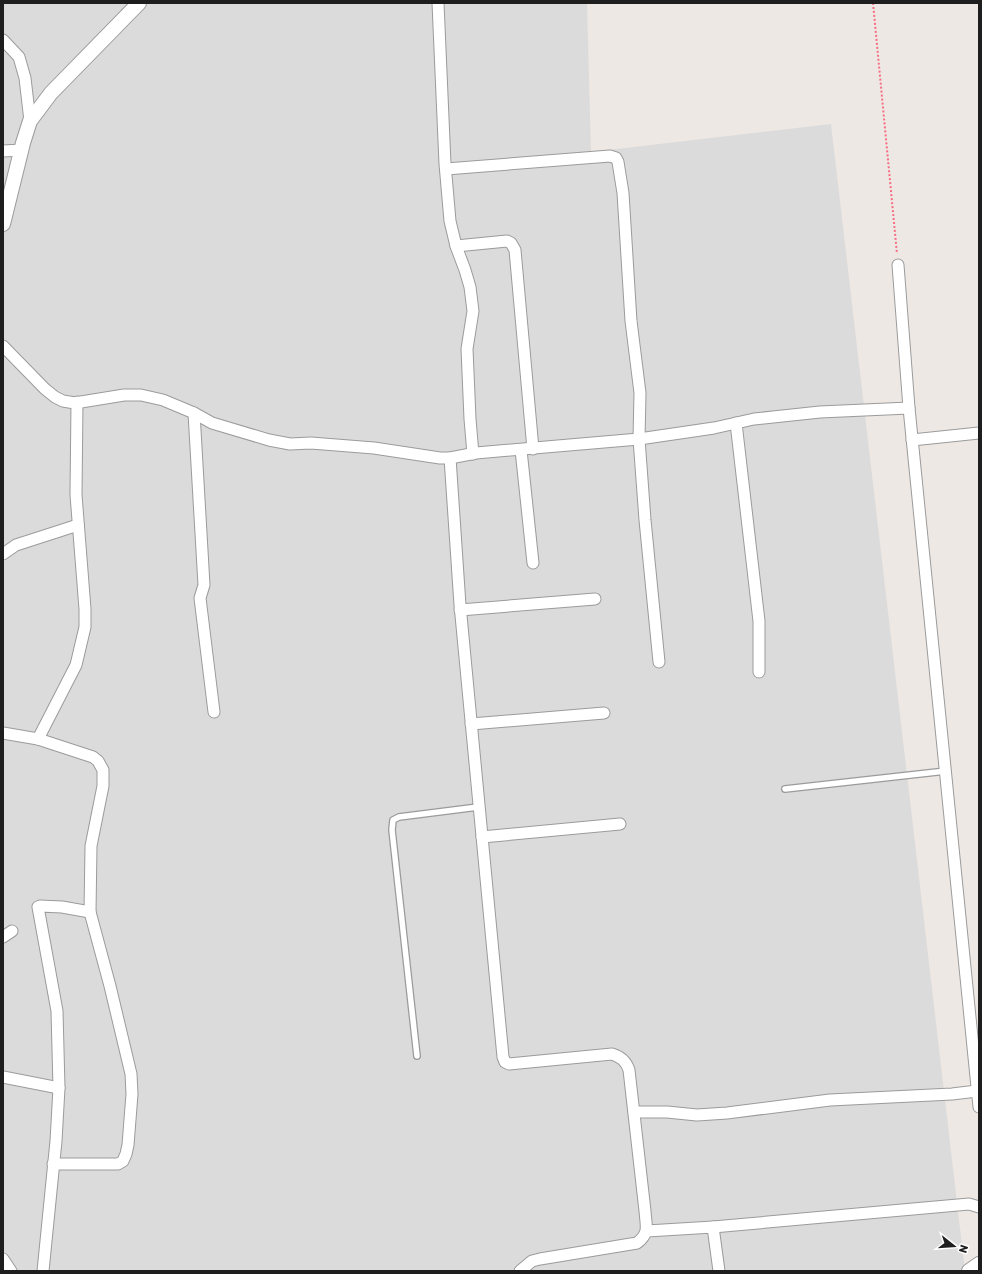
<svg xmlns="http://www.w3.org/2000/svg" width="982" height="1274" font-family="Rubik,sans-serif">
	<rect width="100%" height="100%" fill="#eee8e4"/>
	<path fill="#dcdbdb" d="M3,3h584l4,149 240,-28 134,1147h-962z"/>
	<g fill="none" stroke-linecap="round" stroke-linejoin="round">
		<defs>
			<g id="service">
				<path d="M785,789l161,-18"/>
				<path d="M417,1056l-25,-226 1,-10 6,-3 79,-10"/>
			</g>
			<g id="minor">
				<path d="M438,3l7,161 5,57 6,25 9,24 5,17 3,24 -6,38 3,70 3,35"/>
				<path d="M3,40l16,17 6,21 5,43"/>
				<path d="M3,151l19,-1"/>
				<path d="M446,169l164,-13 6,2 2,4 5,31 8,128 9,72 -1,46 6,81 14,142"/>
				<path d="M456,246l51,-5 4,2 4,7 18,199"/>
				<path d="M898,265l11,143 70,699"/>
				<path d="M3,346l42,43 10,8 8,4 12,2 49,-8h17l22,5 31,13 18,10 57,17 21,4 21,-1 63,5 66,10h10l26,-5 163,-14 75,-11 40,-9 19,-2 47,-5 89,-4"/>
				<path d="M194,413l10,172 -4,13 14,114"/>
				<path d="M736,423l23,198v51"/>
				<path d="M912,440l67,-7"/>
				<path d="M521,450l12,113"/>
				<path d="M450,458l10,147 43,452 2,5 4,2 103,-10c9,3 14,7 17,16l16,141c1,15 5,22 -8,32l-97,16 -8,2 -12,10"/>
				<path d="M3,554l13,-9 62,-20"/>
				<path d="M460,610l135,-11"/>
				<path d="M471,724l133,-11"/>
				<path d="M3,733l35,6 55,18 5,4 5,9v16l-12,60 -1,66 20,74 21,88 1,20 -4,51 -2,9 -3,7 -5,3h-65"/>
				<path d="M38,739l38,-74 9,-38v-18l-9,-114 1,-93"/>
				<path d="M482,837l138,-13"/>
				<path d="M3,937l9,-6"/>
				<path d="M3,1077l56,11"/>
				<path d="M634,1112h33l30,3 30,-2 103,-13 122,-6 25,-3"/>
				<path d="M713,1227l256,-23 10,3"/>
				<path d="M647,1231l66,-4 6,44"/>
				<path d="M3,1259l8,12"/>
				<path d="M43,1271l13,-130 3,-53 -2,-77 -19,-104 2,-1 22,1 28,5"/>
			</g>
			<g id="tertiary">
				<path d="M3,224l20,-81 7,-22 21,-28 88,-90"/>
				<path d="M969,1271l10,-7"/>
			</g>
		</defs>
		<use href="#service" stroke="#9b9b9b" stroke-width="8"/>
		<use href="#minor" stroke="#9b9b9b" stroke-width="13"/>
		<use href="#tertiary" stroke="#9b9b9b" stroke-width="16"/>
		<path stroke="#f56e83" stroke-width="2" stroke-dasharray="2 2" stroke-linecap="butt" d="M873,3l24,251"/>
		<use href="#service" stroke="#fff" stroke-width="5.5"/>
		<use href="#minor" stroke="#fff" stroke-width="11"/>
		<use href="#tertiary" stroke="#fff" stroke-width="14"/>
	</g>
	<rect width="982" height="1274" fill="none" stroke="#1e1e1e" stroke-width="8"/>
	<g transform="translate(954 1246) rotate(107)" stroke="#ffffff" stroke-width="3" paint-order="stroke">
	<path d="M0-3L7 15L0 10L-7 15Z" fill="#1e1e1e"/>
	<text y="-6" font-size="11" font-weight="bold" text-anchor="middle" fill="#1e1e1e">N</text>
	</g>
</svg>
